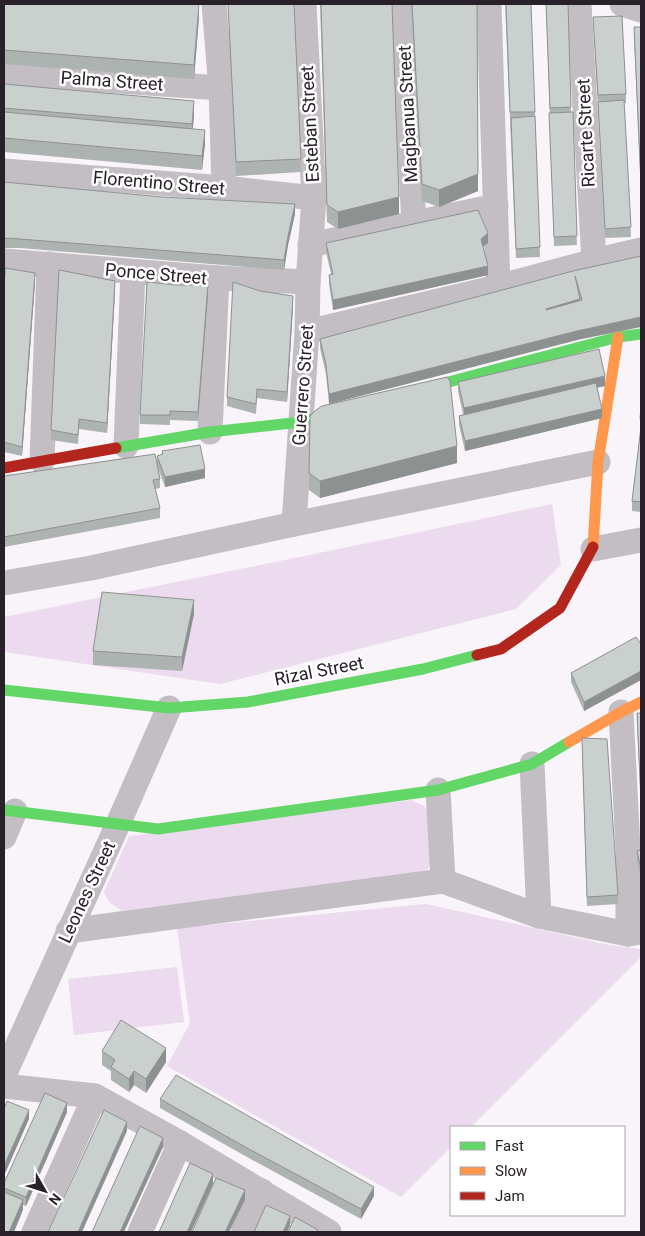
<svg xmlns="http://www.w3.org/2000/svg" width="645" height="1236" font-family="Roboto,sans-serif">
	<rect width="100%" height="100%" fill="#f9f3fa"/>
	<g fill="#ecdaee">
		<path d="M552,504l9,61 -45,44 -296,75 -216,-32v-35l359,-73z"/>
		<path d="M411,800l13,6 10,9 -2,48 -5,7 -11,3 -294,38 -13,-9 -5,-10 25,-56z"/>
		<path d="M426,904l183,41 32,4v8l-170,170h-20v20l-50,50 -234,-131 23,-43 -13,-95z"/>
		<path d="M177,967l7,55 -110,13 -6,-56z"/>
	</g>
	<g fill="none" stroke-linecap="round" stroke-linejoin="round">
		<g stroke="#c3bdc4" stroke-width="25">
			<path d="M214,4l7,84 3,100"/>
			<path d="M402,4l12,220"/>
			<path d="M489,4l9,283"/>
			<path d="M579,4l15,257"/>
			<path d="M622,4l19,6"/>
			<path d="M4,73l217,15"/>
			<path d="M4,171l220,17 90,10"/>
			<path d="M310,245l186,-39"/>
			<path d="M4,261l213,17 91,4"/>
			<path d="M307,332l191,-45 96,-26 47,-11"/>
			<path d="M210,432l7,-154"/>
			<path d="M126,446l7,-174"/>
			<path d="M42,461l7,-197"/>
			<path d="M294,524l13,-192 1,-50 6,-84 -10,-194"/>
			<path d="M593,549l48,-9"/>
			<path d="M4,583l87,-15 203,-44 304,-62"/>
			<path d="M621,712l7,137v85"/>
			<path d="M532,764l7,152"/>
			<path d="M438,790l5,91"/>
			<path d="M4,837l11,-26"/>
			<path d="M68,931l375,-50 96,35 89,18 13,-2"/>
			<path d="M4,1075l114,-251 51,-116"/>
			<path d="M4,1086l91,10 85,47 149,89"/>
			<path d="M34,1232l61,-136"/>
			<path d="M140,1232l40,-89"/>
			<path d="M243,1232l19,-41"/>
		</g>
		<g stroke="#63d668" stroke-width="11">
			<path d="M415,391l203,-54 23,-3"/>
			<path d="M116,448l94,-16 91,-10 46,-13"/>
			<path d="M4,690l165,18 79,-6 175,-33 54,-14"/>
			<path d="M4,810l154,19 280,-39 94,-26 37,-22"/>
		</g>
		<g stroke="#ff974d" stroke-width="11">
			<path d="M593,547l5,-85 20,-125"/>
			<path d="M569,742l52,-30 20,-10"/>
		</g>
		<g stroke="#b3261e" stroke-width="11">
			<path d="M4,468l112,-20"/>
			<path d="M477,655l24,-6 59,-41 33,-61"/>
		</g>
	</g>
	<g fill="#adb3b0">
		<path d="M4,4l195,13 -5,62 -190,-15z"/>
		<path d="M228,4h66l7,168 -65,4z"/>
		<path d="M320,4h72l7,210 -61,15 -11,-7z"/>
		<path d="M411,4h66l1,187 -39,16 -17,-6z"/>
		<path d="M505,4l30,108 5,145 -24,1z"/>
		<path d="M546,4h22l3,108 6,133 -23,1z"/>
		<path d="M593,17l33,77v9h-2l7,134 -26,1z"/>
		<path d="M634,27h7v167l-7,-157z"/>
		<path d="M4,84l190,30 -1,15 12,15 -3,26 -198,-18z"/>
		<path d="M4,182l291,32 -7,31 -4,25 -264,-22h-16z"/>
		<path d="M326,243h162l-5,3 5,29 -155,35 -4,-26v-9l2,-1 -5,-22z"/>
		<path d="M641,256l-64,84 -248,64 -3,-30 -6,-26v-9z"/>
		<path d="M4,277l31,5 -13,174 -18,-4z"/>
		<path d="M115,291l-8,142 -28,-4 -1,15 -27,-4v-10z"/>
		<path d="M208,294l-10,127 -28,-1v5l-30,-1v-9z"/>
		<path d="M293,306l-6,96 -30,-4 -1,16 -29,-8v-9z"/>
		<path d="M458,382l147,4 -8,1 5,31 -137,33 -6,-26v-9l4,-2 -5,-23z"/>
		<path d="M641,406v106l-9,-1v-10l9,-73h-1v-9z"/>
		<path d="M162,451l43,27 -40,9 -7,-19 2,11v9l-5,1 5,19v10l-156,29v-71l153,-12v-8l5,-1z"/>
		<path d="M457,463l-137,35 -11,-8v-17z"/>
		<path d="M194,614l-12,57 -89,-6v-14z"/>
		<path d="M641,644v36l-57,31 -13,-29v-9z"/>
		<path d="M637,713h4v97l-4,-87z"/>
		<path d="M582,747l36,148v9l-31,2z"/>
		<path d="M641,850v28l-4,-17v-10z"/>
		<path d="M102,1051l64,11 -20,31 -12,-8 -5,7 -18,-12v-9l-9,-6z"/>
		<path d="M160,1099l214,97 -13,23 -114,-62 -87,-49z"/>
		<path d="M67,1112l-41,94 -3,-1v5l-19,22v-49z"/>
	</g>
	<g fill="#8d9290">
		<path d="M199,4v13l-5,62v-14z"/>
		<path d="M194,101v13l-2,24v-14z"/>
		<path d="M205,130v14l-3,26v-14z"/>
		<path d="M478,174v17l-39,16v-17z"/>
		<path d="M399,197v17l-61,15v-17z"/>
		<path d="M295,204v10l-7,31 -4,25v-10l4,-24z"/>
		<path d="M488,233v10l-7,5v-9z"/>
		<path d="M488,266v9l-155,35v-10z"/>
		<path d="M35,273v9l-13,174v-9z"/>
		<path d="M115,281v10l-8,142v-10z"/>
		<path d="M208,285v9l-10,127v-9z"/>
		<path d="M293,296v10l-6,96v-10z"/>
		<path d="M580,299v9l-34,10v-9z"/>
		<path d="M641,317v10l-64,13 -248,64v-10l248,-63z"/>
		<path d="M605,376v10l-141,32v-10z"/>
		<path d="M602,409v9l-137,33v-10z"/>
		<path d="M457,446v17l-137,35v-17z"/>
		<path d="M205,469v9l-40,9v-10z"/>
		<path d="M194,600v14l-12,57v-14z"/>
		<path d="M641,671v9l-57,31v-9z"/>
		<path d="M166,1048v14l-20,31v-14z"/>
		<path d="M134,1071v14l-5,7v-13z"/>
		<path d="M67,1103v9l-41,94v-9z"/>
		<path d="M29,1110v9l-25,57v-10z"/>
		<path d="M127,1122v9l-45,101h-4z"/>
		<path d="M163,1138v9l-39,85h-4z"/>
		<path d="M213,1174v10l-22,48h-4z"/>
		<path d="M374,1187v9l-13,23v-10z"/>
		<path d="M245,1190v10l-16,32h-4z"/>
		<path d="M23,1200v10l-9,22h-5z"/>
		<path d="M290,1216v10l-3,6h-4z"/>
	</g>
	<g fill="#c9d0cd" stroke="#8d9290" fill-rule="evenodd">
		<path d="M4,4h195l-5,61 -190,-15z"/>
		<path d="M228,4h66l7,155 -65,3z"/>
		<path d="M321,4h71l7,193 -61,15 -11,-7z"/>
		<path d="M412,4h65l1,170 -39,16 -17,-6z"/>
		<path d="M506,4h25l4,108h-25z"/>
		<path d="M546,4h22l3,103 -21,1z"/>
		<path d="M622,16l4,78 -28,1 -5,-78z"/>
		<path d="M634,27h7v157z"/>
		<path d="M4,84l190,17 -2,23 -188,-16z"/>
		<path d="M624,100l7,127 -26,2 -7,-127z"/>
		<path d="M4,112l201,18 -3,26 -198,-18z"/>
		<path d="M573,112l4,124 -23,1 -5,-124z"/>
		<path d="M535,116l5,131 -24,2 -5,-131z"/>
		<path d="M4,182l158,15 133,7 -7,32 -4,24 -264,-21 -16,-1z"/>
		<path d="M478,210l10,23 -7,6 7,27 -155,34 -4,-25 4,-1 -7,-31z"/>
		<path d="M641,256v61l-64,14 -248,63 -3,-29 -6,-26 253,-68zM575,276l7,24 -36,10v-1l34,-10z"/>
		<path d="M5,268l30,5 -13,174 -18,-5v-165h1z"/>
		<path d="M59,270l56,11 -8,142 -28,-4 -1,16 -27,-5z"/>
		<path d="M147,282l30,3h31l-10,127 -28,-1v4h-30z"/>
		<path d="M233,282l27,9 33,5 -6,96 -30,-3 -1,15 -29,-7z"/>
		<path d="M599,349l6,27 -141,32 -6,-26z"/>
		<path d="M447,377l3,4 7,65 -137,35 -11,-8 1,-57 6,-6 6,-4z"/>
		<path d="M596,383l6,26 -137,32 -6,-25z"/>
		<path d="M641,406v13h-1z"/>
		<path d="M641,427v75l-9,-1z"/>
		<path d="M200,445l5,24 -40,8 -8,-21 6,-2 -1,-3z"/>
		<path d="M155,454l5,25 -7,1 7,28 -156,29v-61z"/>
		<path d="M102,592l92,8 -12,57 -89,-6z"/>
		<path d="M636,637l5,7v27l-57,31 -13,-29z"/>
		<path d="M637,713h4v87z"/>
		<path d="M582,738l25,1 11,156 -31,2z"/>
		<path d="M641,850v19l-4,-18z"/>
		<path d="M121,1020l45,28 -20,31 -12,-8 -5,8 -18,-12 4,-7 -13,-9z"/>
		<path d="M176,1075l198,112 -13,22 -114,-61 -87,-49z"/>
		<path d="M45,1093l22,10 -41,94 -22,-9v-5z"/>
		<path d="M7,1101l22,9 -25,56v-57z"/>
		<path d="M104,1110l23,12 -49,110h-30z"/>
		<path d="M140,1126l23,12 -43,94h-28z"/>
		<path d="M190,1163l23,11 -26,58h-28z"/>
		<path d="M216,1178l29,12 -20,42h-33z"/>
		<path d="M4,1192l19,8 -14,32h-5z"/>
		<path d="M266,1205l24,11 -7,16h-29z"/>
		<path d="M295,1217l23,13 -1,2h-29z"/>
	</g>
	<g text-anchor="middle" stroke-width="5" stroke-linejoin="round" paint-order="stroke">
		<g font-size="18" fill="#282129" stroke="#fff">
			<text transform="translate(112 81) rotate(4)" y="6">Palma Street</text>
			<text transform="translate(408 114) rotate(-93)" y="6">Magbanua Street</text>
			<text transform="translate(310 124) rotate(-93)" y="6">Esteban Street</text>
			<text transform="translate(586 133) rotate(-93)" y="6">Ricarte Street</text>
			<text transform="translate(159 183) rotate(5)" y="6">Florentino Street</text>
			<text transform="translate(156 274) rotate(5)" y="6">Ponce Street</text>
			<text transform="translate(303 385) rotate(-86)" y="6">Guerrero Street</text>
			<text transform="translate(319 671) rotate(-11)" y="6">Rizal Street</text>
			<text transform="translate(87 892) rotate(-65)" y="6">Leones Street</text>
		</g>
	</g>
	<rect width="645" height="1236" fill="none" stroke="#282129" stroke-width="10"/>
	<rect x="450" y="1126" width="175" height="90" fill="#ffffff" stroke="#a9a6a9"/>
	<rect x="460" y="1142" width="25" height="8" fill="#63d668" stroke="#a9a6a9"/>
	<text x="495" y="1151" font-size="15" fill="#282129">Fast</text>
	<rect x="460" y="1167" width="25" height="8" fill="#ff974d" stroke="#a9a6a9"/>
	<text x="495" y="1176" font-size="15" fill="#282129">Slow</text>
	<rect x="460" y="1192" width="25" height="8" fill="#b3261e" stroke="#a9a6a9"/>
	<text x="495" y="1201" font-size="15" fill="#282129">Jam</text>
	<g transform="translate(45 1191) rotate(129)" stroke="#ffffff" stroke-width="4" paint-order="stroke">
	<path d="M0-4L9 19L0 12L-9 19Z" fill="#282129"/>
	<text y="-8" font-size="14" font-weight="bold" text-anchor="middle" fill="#282129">N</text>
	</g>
</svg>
